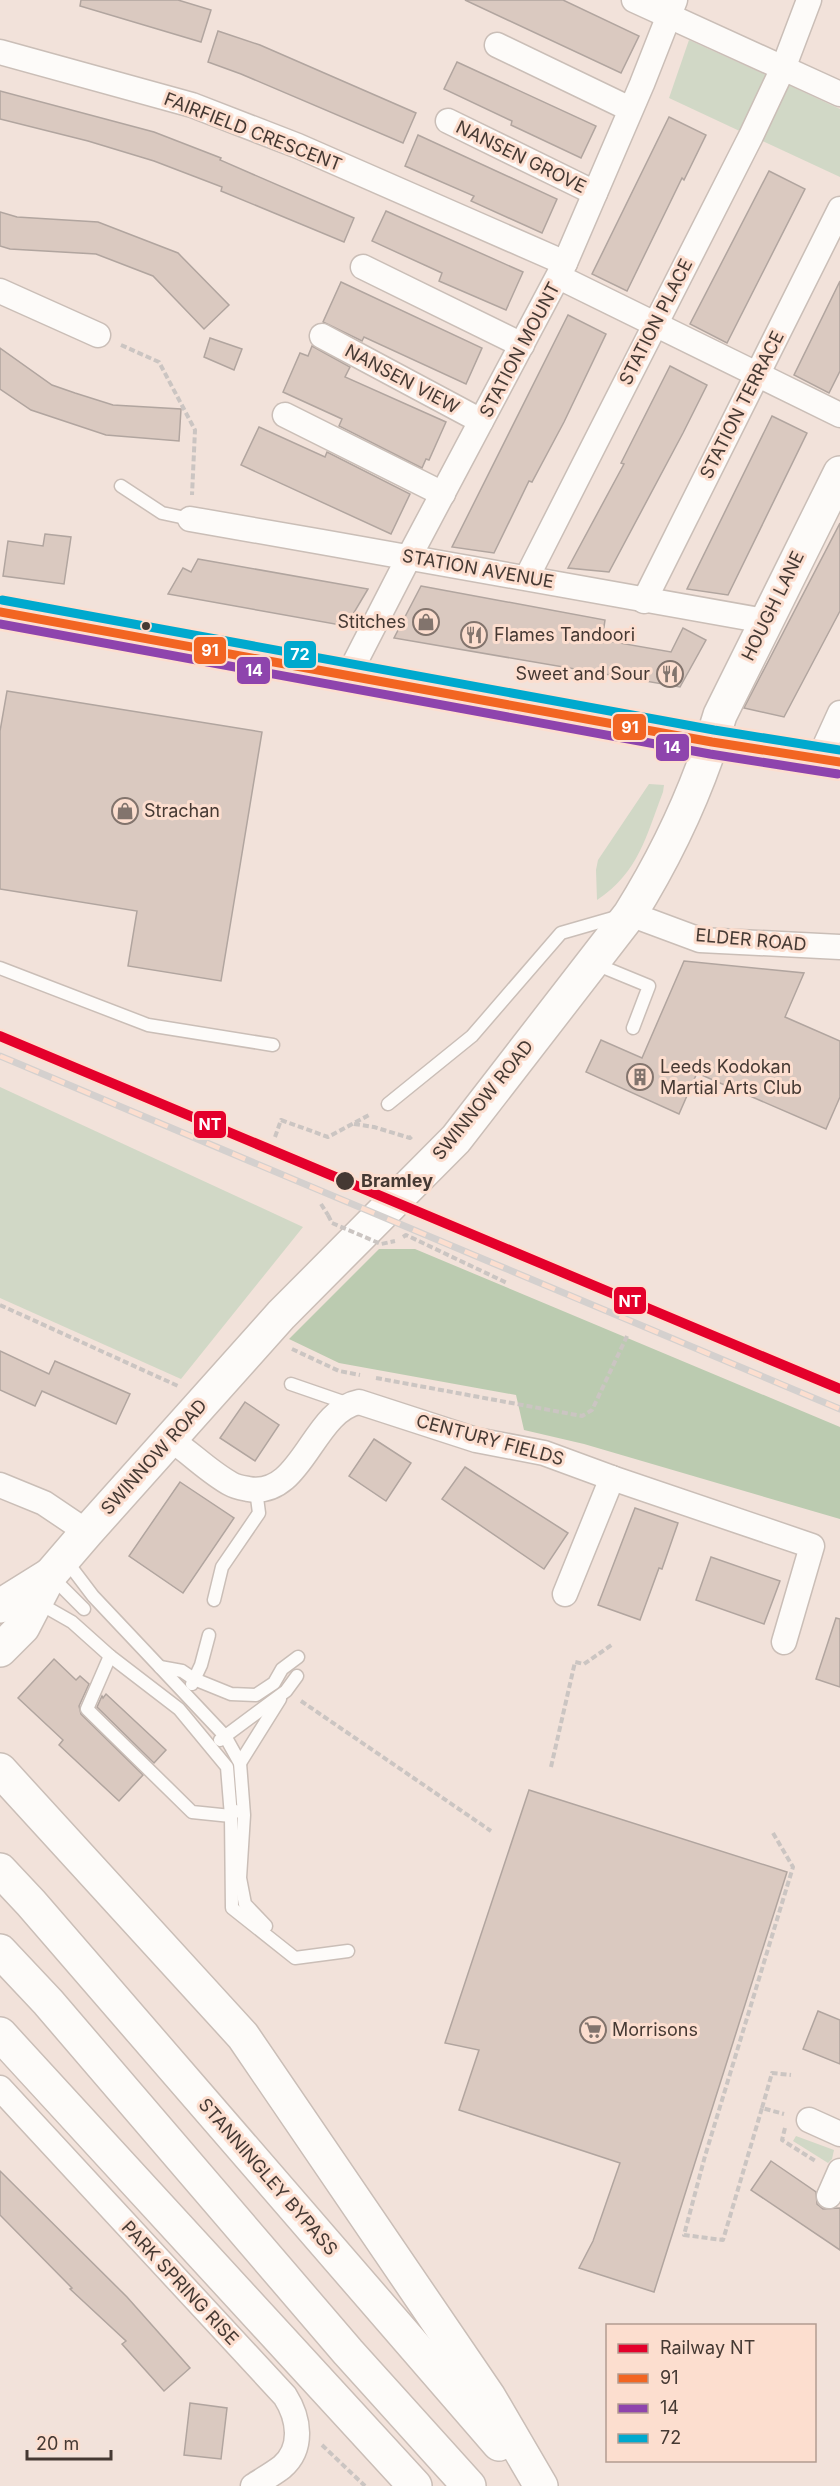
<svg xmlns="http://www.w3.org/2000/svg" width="840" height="2486" font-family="Inter,sans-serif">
	<rect width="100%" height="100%" fill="#f2e2da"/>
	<g fill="#d1d8c6">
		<path d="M689,40l84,38 -27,56 -77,-36z"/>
		<path d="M784,83l56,26v68l-82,-38z"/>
		<path d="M649,784l15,1 -1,7c-17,44 -24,80 -66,108l-1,-30 2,-10z"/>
		<path d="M0,1087l303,140 -122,152 -181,-81z"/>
		<path d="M796,2136l38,14 -2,9 -4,4 -35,-22z"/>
	</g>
	<path fill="#bbcbb0" d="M379,1249h36l425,178v92l-256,-75 -60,-14 -8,-35 -177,-32 -50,-24z"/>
	<g fill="#dac9c0" stroke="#b1a59f" stroke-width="1.5">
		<path d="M81,0h97l33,10 -10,32 -121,-36z"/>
		<path d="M465,0h98l76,36 -18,37z"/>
		<path d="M218,31l42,14 156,68 -13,30 -162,-69 -33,-12z"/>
		<path d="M457,62l139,64 -15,32 -70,-33 1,-4 -68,-32z"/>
		<path d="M0,91l154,41 67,26 -1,2 134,58 -10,24 -123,-51 1,-4 -68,-26 -66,-20 -88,-22z"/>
		<path d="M669,117l37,18 -22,45 -2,-2 -55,113 -35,-17z"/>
		<path d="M418,135l139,64 -15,34 -71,-32 3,-5 -69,-30z"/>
		<path d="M769,171l36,18 -78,154 -37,-19z"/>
		<path d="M386,211l137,61 -17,38 -67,-29 3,-8 -70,-32z"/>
		<path d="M0,212l17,5 81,5 80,31 51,52 -25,24 -51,-53 -57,-22 -86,-5 -10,-3z"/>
		<path d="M840,281v90l-11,22 -35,-18z"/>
		<path d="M341,282l141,66 -16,36 -102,-47 -2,4 -39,-19z"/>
		<path d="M568,315l38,19 -42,88 -32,60 -3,-1 -35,72 -42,-6z"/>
		<path d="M210,338l32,11 -8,21 -30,-13z"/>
		<path d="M312,346l38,21 -5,10 101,45 -17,38 -3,-1 -4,9 -83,-42 3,-7 -59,-27 17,-39 8,3z"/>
		<path d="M0,348l52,37 23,8 38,12 68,4 -2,32 -73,-6 -75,-25 -31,-21z"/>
		<path d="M670,366l37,19 -24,48 -74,139 -41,-4 56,-104 -3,-1z"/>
		<path d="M772,416l35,17 -79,162 -41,-6z"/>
		<path d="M259,427l66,30 2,-5 83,42 -19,40 -150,-69z"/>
		<path d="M840,523v88l-56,106 -40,-9z"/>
		<path d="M45,534l26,3 -7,47 -61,-8 5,-35 35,5z"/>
		<path d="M198,559l170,30 -22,37 -178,-32 15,-26 8,4z"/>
		<path d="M421,586l184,34 -3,20 69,12 12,-24 23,12 -26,47 -286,-49z"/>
		<path d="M7,691l255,41 -41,249 -93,-15 9,-55 -137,-22v-158z"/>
		<path d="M684,961l120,12 -19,44 55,24v56l-14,32 -129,-56 -18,41 -93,-42 15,-32 41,18z"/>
		<path d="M0,1351l49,23 6,-13 75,33 -14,30 -74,-33 -7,15 -35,-16z"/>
		<path d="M245,1402l34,23 -24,36 -35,-23z"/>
		<path d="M374,1439l37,24 -25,38 -37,-25z"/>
		<path d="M465,1467l103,66 -24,36 -102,-70z"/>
		<path d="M180,1482l54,36 -51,75 -54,-37z"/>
		<path d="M635,1508l43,15 -16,46 -3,-1 -19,52 -42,-15z"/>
		<path d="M711,1557l69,24 -16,43 -68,-24z"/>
		<path d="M836,1618l4,1v68l-24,-8z"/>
		<path d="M54,1659l22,21 4,-4 9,8 -10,22 2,8 62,61 -24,26 -60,-56 4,-5 -45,-42z"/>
		<path d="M106,1694l60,56 -12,13 -57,-56 5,-11 1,2z"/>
		<path d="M529,1790l258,82 -133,420 -75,-24 14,-27 27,-78 -161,-53 20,-60 -34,-7z"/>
		<path d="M818,2011l22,9v44l-37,-15z"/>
		<path d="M771,2161l45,31 1,12 6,5 17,-1v42l-89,-60z"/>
		<path d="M0,2171l127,126 63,71 -26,23 -42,-47 4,-3 -56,-52 2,-1 -72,-73z"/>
		<path d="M190,2403l37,5 -6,51 -37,-4z"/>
	</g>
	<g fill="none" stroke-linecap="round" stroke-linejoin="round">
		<defs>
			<g id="lane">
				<path d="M121,486l41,27 28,6"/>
				<path d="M593,963l56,23 -16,42"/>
				<path d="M0,968l148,57 125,20"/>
				<path d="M388,1104l84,-68 89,-103 59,-17"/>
				<path d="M291,1384l58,20"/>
				<path d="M65,1559l28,37 132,140 15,27 4,52 -4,63 5,26 21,22"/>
				<path d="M51,1576l33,33"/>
				<path d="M214,1600l8,-33 37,-54 -3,-23"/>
				<path d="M37,1602l35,20 38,34 69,53 48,58 4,49 1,92 63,50 53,-7"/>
				<path d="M110,1656l-23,53 105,103 39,4 4,-5"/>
				<path d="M160,1667l22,4 12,8 37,15 25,1 18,-12 8,-14 16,-12"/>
				<path d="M192,1684l9,-19 8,-30"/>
				<path d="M220,1740l66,-49 11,-15"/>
				<path d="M240,1763l40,-64"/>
			</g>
			<g id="street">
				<path d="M634,0l206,94"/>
				<path d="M497,45l133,64"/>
				<path d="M0,52l192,53 106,41 267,117"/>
				<path d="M448,121l147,72"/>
				<path d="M363,267l159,78"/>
				<path d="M559,277l281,138"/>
				<path d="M0,291l98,44"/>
				<path d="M322,336l159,85"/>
				<path d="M285,415l158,79"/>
				<path d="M190,519c192,33 384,68 575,102"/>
				<path d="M527,577l224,-441 33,-70 25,-66"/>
				<path d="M644,601l196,-392"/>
				<path d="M349,674l60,-117 156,-294 77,-179 33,-84"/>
				<path d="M819,759l21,-46"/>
				<path d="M630,914l70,26 140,7"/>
				<path d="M171,1440c20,13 38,32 60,44 5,3 12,4 17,5 54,10 64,-78 111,-87l117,38 68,13 68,25 200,68 -28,96"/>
				<path d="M0,1485l44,18 43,29"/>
				<path d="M565,1594l47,-116"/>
				<path d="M0,2088l285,308c14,22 19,52 -3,71 -9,7 -20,13 -29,19"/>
				<path d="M809,2120l31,14"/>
				<path d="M829,2196l11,-25"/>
			</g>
			<g id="secondary">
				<path d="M0,612l712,130 128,20"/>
				<path d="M0,1606l48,-30"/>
				<path d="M0,1650l23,-23 27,-52 37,-43 194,-217 175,-176 174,-225c38,-61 70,-130 90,-199l120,-242"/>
			</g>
			<g id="highway">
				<path d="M0,1770l243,266 246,361 52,89"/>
				<path d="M0,1870l31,33 468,541"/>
				<path d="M0,1951l48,51 300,350 121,134"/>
				<path d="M0,2034l415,452"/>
			</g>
		</defs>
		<use href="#lane" stroke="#cabeb7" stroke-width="15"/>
		<use href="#street" stroke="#cabeb7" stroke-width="27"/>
		<use href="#secondary" stroke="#cabeb7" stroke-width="36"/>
		<use href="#highway" stroke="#cabeb7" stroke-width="36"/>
		<g stroke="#cbc5c2" stroke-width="4" stroke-dasharray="6 3" stroke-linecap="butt">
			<path d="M121,345l38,17 36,68 -3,65"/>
			<path d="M354,1124l20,3 36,11 2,-2"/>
			<path d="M275,1137l6,-17 47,17 43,-23"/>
			<path d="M321,1204l7,11"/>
			<path d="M403,1237l3,-2 101,48"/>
			<path d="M0,1305l178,81"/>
			<path d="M292,1349l47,22 21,4"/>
			<path d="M376,1378l206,38 10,-6 36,-76"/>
			<path d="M301,1701l190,130"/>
			<path d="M551,1767l24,-105 9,2 29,-20"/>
			<path d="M773,1833l20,34 -88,289 -21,79 39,5 39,-132 22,6"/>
			<path d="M762,2108l10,-35 19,2"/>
			<path d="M785,2128l-3,12 35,22"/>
			<path d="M322,2445l43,41"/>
		</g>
		<use href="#lane" stroke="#fdfbf9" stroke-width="12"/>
		<use href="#street" stroke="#fdfbf9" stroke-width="24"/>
		<use href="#secondary" stroke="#fdfbf9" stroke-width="33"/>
		<use href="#highway" stroke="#fdfbf9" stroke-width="33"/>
		<defs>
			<path id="rail" d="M0,1056l840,353"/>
		</defs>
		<use href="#rail" stroke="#d4d0ce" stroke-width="7"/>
		<use href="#rail" stroke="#fcdecf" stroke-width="4.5" stroke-dasharray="14" stroke-linecap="butt"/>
		<path stroke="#cbc5c2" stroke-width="4" stroke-dasharray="6 3" stroke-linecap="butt" d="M328,1215l4,8 49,21 14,-3"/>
		<defs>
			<path id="bus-1" d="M0,612l712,130 128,20"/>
			<path id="bus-2" d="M0,624l710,130 128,20"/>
			<path id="bus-3" d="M2,600l712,130 126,20"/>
		</defs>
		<use href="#bus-1" stroke="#fcdecf" stroke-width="14"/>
		<use href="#bus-2" stroke="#fcdecf" stroke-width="14"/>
		<use href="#bus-3" stroke="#fcdecf" stroke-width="14"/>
		<use href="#bus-1" stroke="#f26522" stroke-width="9"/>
		<use href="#bus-2" stroke="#8e44ad" stroke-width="9"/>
		<use href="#bus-3" stroke="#00a9ce" stroke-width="9"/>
		<defs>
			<path id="rail-1" d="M0,1036l840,353"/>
		</defs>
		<use href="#rail-1" stroke="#fcdecf" stroke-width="15"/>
		<use href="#rail-1" stroke="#e4002b" stroke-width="10"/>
	</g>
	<defs>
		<symbol id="shop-ring" viewBox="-11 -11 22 22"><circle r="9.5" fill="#fcdecf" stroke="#82746d" stroke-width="1.5"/><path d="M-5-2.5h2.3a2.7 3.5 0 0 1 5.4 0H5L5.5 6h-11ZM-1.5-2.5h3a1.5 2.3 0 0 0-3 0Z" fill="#82746d"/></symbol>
		<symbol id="restaurant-ring" viewBox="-11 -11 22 22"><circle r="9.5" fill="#fcdecf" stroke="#82746d" stroke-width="1.5"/><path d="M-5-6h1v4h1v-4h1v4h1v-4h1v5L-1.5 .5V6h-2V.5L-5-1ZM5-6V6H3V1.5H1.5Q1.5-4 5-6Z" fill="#82746d"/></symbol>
		<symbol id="building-ring" viewBox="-11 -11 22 22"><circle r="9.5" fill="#fcdecf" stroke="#82746d" stroke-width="1.5"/><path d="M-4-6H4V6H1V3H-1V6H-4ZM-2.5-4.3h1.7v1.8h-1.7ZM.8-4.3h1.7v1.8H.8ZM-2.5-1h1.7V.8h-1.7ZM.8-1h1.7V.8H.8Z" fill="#82746d"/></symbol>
		<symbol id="supermarket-ring" viewBox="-11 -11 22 22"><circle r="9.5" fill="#fcdecf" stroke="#82746d" stroke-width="1.5"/><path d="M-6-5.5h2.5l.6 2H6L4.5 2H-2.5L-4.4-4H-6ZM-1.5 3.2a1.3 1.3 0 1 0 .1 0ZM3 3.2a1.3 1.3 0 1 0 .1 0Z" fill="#82746d"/></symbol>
	</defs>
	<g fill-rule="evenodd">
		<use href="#shop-ring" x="411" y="607" width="30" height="30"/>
		<use href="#restaurant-ring" x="459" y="620" width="30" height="30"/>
		<use href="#restaurant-ring" x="655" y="659" width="30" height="30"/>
		<use href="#shop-ring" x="110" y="796" width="30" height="30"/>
		<use href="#building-ring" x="625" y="1062" width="30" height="30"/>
		<use href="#supermarket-ring" x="578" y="2015" width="30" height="30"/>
	</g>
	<g fill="#453933" stroke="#fcdecf" stroke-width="2">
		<circle cx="146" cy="626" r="5"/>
		<circle cx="345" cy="1181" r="10"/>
	</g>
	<g text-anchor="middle" stroke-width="6" stroke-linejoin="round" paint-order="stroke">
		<g font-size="18" fill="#453933" stroke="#fcdecf">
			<text transform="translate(253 132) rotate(21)" y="6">FAIRFIELD CRESCENT</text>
			<text transform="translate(521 157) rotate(26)" y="6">NANSEN GROVE</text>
			<text transform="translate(656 322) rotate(-63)" y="6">STATION PLACE</text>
			<text transform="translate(520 350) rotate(-62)" y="6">STATION MOUNT</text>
			<text transform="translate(402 379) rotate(28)" y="6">NANSEN VIEW</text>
			<text transform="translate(742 405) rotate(-63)" y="6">STATION TERRACE</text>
			<text transform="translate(478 569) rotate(10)" y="6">STATION AVENUE</text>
			<text transform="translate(773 606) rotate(-64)" y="6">HOUGH LANE</text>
			<text transform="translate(751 940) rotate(5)" y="6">ELDER ROAD</text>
			<text transform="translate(483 1100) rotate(-51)" y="6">SWINNOW ROAD</text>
			<text transform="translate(490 1440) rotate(15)" y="6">CENTURY FIELDS</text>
			<text transform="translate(154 1457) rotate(-48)" y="6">SWINNOW ROAD</text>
			<text transform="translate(268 2177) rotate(49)" y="6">STANNINGLEY BYPASS</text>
			<text transform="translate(180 2283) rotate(47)" y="6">PARK SPRING RISE</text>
		</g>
		<g font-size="18" fill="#453933" stroke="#fcdecf" text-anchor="start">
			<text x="406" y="628" text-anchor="end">Stitches</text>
			<text x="494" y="641">Flames Tandoori</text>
			<text x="650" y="680" text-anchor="end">Sweet and Sour</text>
			<text x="144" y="817">Strachan</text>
			<text x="660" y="1073">Leeds Kodokan<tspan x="660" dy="21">Martial Arts Club</tspan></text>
			<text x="612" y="2036">Morrisons</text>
		</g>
		<g font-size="18" font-weight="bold" fill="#453933" stroke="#fcdecf" text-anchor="start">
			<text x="361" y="1187">Bramley</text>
		</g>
	</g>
	<g stroke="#fcdecf" stroke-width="2">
		<rect x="193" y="636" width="34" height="29" rx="6" fill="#f26522"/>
		<rect x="283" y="640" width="34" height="29" rx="6" fill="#00a9ce"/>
		<rect x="236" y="656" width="35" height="29" rx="6" fill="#8e44ad"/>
		<rect x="612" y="713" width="35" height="28" rx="6" fill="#f26522"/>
		<rect x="655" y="733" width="35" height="29" rx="6" fill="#8e44ad"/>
		<rect x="193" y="1110" width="34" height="29" rx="6" fill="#e4002b"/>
		<rect x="613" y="1286" width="34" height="29" rx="6" fill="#e4002b"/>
	</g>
	<g font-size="16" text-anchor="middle" font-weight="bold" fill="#fff">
		<text x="210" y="656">91</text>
		<text x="300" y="660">72</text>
		<text x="254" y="676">14</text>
		<text x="630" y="733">91</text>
		<text x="672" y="753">14</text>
		<text x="210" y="1130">NT</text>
		<text x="630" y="1307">NT</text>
	</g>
	<rect x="606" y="2324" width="210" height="138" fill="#fcdecf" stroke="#b39c91" stroke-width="1.5"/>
	<rect x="618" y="2344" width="30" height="9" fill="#e4002b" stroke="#b39c91" stroke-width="1.5"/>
	<text x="660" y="2354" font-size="18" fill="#453933">Railway NT</text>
	<rect x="618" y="2374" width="30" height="9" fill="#f26522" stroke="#b39c91" stroke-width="1.5"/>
	<text x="660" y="2384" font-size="18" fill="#453933">91</text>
	<rect x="618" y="2404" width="30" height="9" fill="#8e44ad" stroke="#b39c91" stroke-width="1.5"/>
	<text x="660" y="2414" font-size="18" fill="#453933">14</text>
	<rect x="618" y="2434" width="30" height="9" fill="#00a9ce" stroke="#b39c91" stroke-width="1.5"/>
	<text x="660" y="2444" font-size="18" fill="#453933">72</text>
	<path d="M27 2450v9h84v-9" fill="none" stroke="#453933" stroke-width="3"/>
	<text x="36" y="2450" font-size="18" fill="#453933" stroke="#fcdecf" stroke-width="4.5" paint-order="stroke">20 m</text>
</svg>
